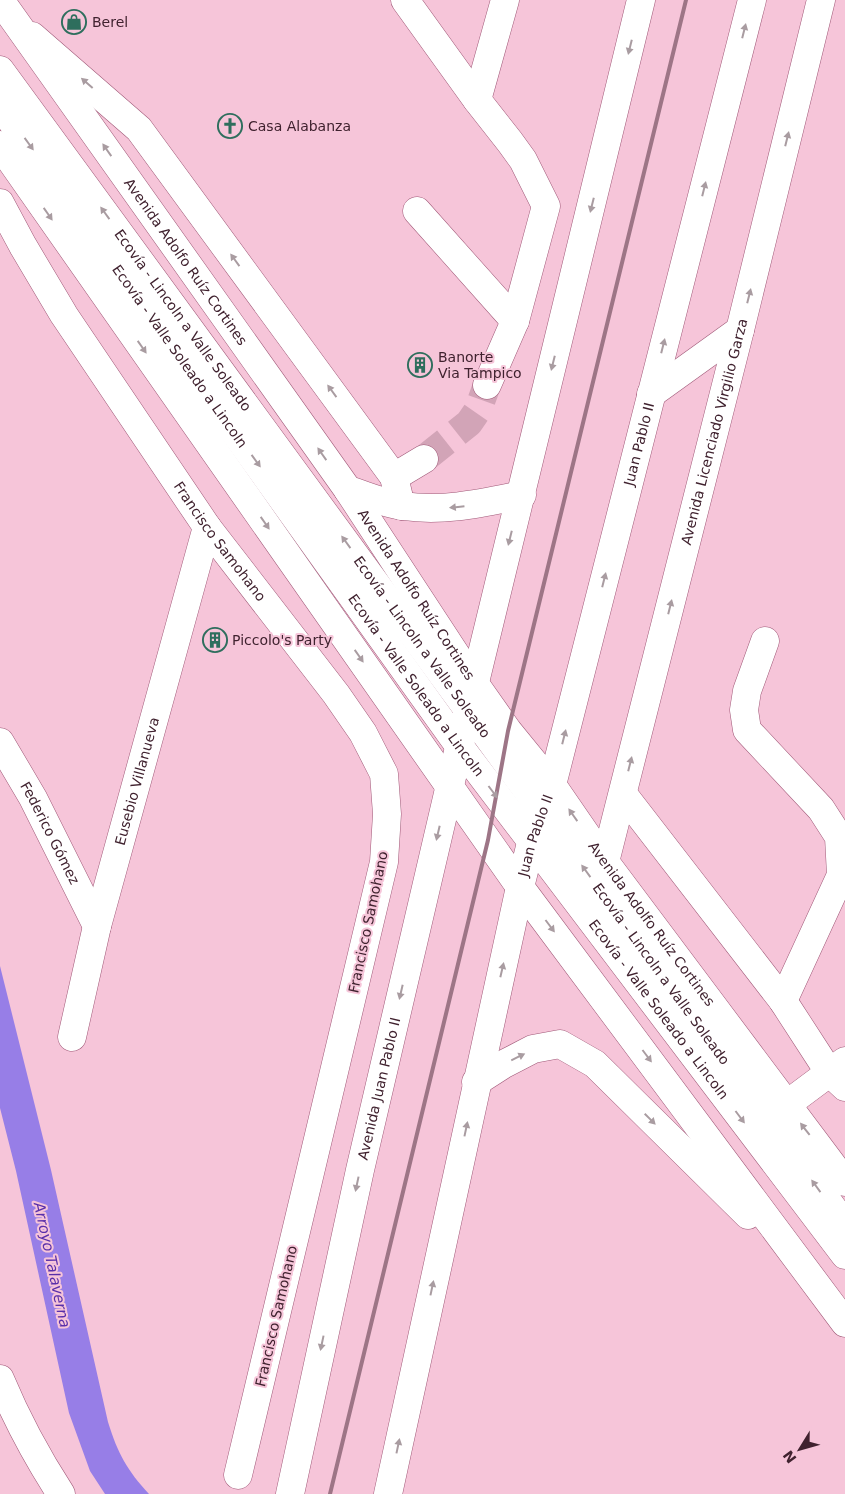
<svg xmlns="http://www.w3.org/2000/svg" width="845" height="1494" font-family="'DejaVu Sans',sans-serif">
	<rect width="100%" height="100%" fill="#f6c5d9"/>
	<path fill="#977ee7" d="M0,966l51,204 57,252c10,32 19,48 41,72h-44l-15,-23 -21,-58 -53,-242 -16,-63z"/>
	<g fill="none" stroke-linecap="round" stroke-linejoin="round">
		<path stroke="#d2a4b7" stroke-width="28" stroke-dasharray="28 14" stroke-linecap="butt" d="M424,459l45,-36 9,-13 9,-25"/>
		<defs>
			<g id="minor">
				<path d="M405,0l72,100 33,42 13,18 23,46 -31,115 -28,64"/>
				<path d="M32,36l107,93 255,348 7,29"/>
				<path id="s1" d="M0,70l845,1155"/>
				<path d="M477,100l28,-100"/>
				<path id="s2" d="M0,105l460,642 385,508"/>
				<path id="s3" d="M0,203l23,43 41,69 143,212 129,167 27,39 21,41 3,40 -3,48 -146,613"/>
				<path d="M417,211l98,110"/>
				<path d="M394,477l30,-18"/>
				<path d="M765,641l-18,50 -3,19 3,20 74,79 18,28 2,38 -58,126"/>
				<path id="s4" d="M0,742l33,56 64,128"/>
				<path d="M623,794l160,207 46,71 16,15"/>
				<path id="s5" d="M605,862l135,-532 81,-330"/>
				<path id="s6" d="M72,1037l25,-111 110,-399"/>
				<path d="M786,1105l59,-44"/>
				<path d="M0,1379c17,41 37,78 61,115"/>
			</g>
			<g id="major">
				<path id="s7" d="M0,0l348,490 127,194 33,47 44,54 53,77 240,320"/>
				<path d="M0,145l520,742 325,436"/>
				<path d="M651,394l89,-64"/>
				<path d="M348,490c17,5 37,14 55,16 41,6 79,-3 119,-11"/>
				<path d="M476,1082l28,-18 29,-15 27,-5 35,20 153,151"/>
				<path id="s8" d="M290,1494l70,-324 90,-385 191,-785"/>
				<path id="s9" d="M388,1494l132,-607 11,-44 21,-58 200,-785"/>
			</g>
		</defs>
		<use href="#minor" stroke="#a05978" stroke-width="29"/>
		<use href="#major" stroke="#a05978" stroke-width="29"/>
		<use href="#minor" stroke="#fff" stroke-width="28"/>
		<use href="#major" stroke="#fff" stroke-width="28"/>
		<path stroke="#9d7586" stroke-width="4" d="M330,1494l158,-654 20,-109 178,-731"/>
	</g>
	<defs><path id="oneway-solid" d="M-6-.8H1V-3.2L6.5 0L1 3.2V.8H-6Z" transform="scale(1.25)"/></defs>
	<g fill="#a99ca1">
		<use href="#oneway-solid" transform="translate(744 31) rotate(-76)"/>
		<use href="#oneway-solid" transform="translate(630 47) rotate(104)"/>
		<use href="#oneway-solid" transform="translate(87 83) rotate(-139)"/>
		<use href="#oneway-solid" transform="translate(787 139) rotate(-76)"/>
		<use href="#oneway-solid" transform="translate(29 144) rotate(54)"/>
		<use href="#oneway-solid" transform="translate(107 150) rotate(-125)"/>
		<use href="#oneway-solid" transform="translate(704 189) rotate(-76)"/>
		<use href="#oneway-solid" transform="translate(592 205) rotate(104)"/>
		<use href="#oneway-solid" transform="translate(105 213) rotate(-126)"/>
		<use href="#oneway-solid" transform="translate(48 214) rotate(55)"/>
		<use href="#oneway-solid" transform="translate(235 260) rotate(-126)"/>
		<use href="#oneway-solid" transform="translate(749 296) rotate(-76)"/>
		<use href="#oneway-solid" transform="translate(663 346) rotate(-76)"/>
		<use href="#oneway-solid" transform="translate(142 347) rotate(55)"/>
		<use href="#oneway-solid" transform="translate(553 363) rotate(104)"/>
		<use href="#oneway-solid" transform="translate(332 391) rotate(-126)"/>
		<use href="#oneway-solid" transform="translate(322 454) rotate(-125)"/>
		<use href="#oneway-solid" transform="translate(256 461) rotate(54)"/>
		<use href="#oneway-solid" transform="translate(457 507) rotate(174)"/>
		<use href="#oneway-solid" transform="translate(265 523) rotate(55)"/>
		<use href="#oneway-solid" transform="translate(510 538) rotate(104)"/>
		<use href="#oneway-solid" transform="translate(346 542) rotate(-126)"/>
		<use href="#oneway-solid" transform="translate(604 580) rotate(-76)"/>
		<use href="#oneway-solid" transform="translate(670 607) rotate(-76)"/>
		<use href="#oneway-solid" transform="translate(359 656) rotate(55)"/>
		<use href="#oneway-solid" transform="translate(564 737) rotate(-76)"/>
		<use href="#oneway-solid" transform="translate(630 764) rotate(-76)"/>
		<use href="#oneway-solid" transform="translate(493 792) rotate(53)"/>
		<use href="#oneway-solid" transform="translate(573 815) rotate(-125)"/>
		<use href="#oneway-solid" transform="translate(438 833) rotate(103)"/>
		<use href="#oneway-solid" transform="translate(586 871) rotate(-126)"/>
		<use href="#oneway-solid" transform="translate(550 926) rotate(53)"/>
		<use href="#oneway-solid" transform="translate(502 970) rotate(-77)"/>
		<use href="#oneway-solid" transform="translate(401 992) rotate(103)"/>
		<use href="#oneway-solid" transform="translate(647 1056) rotate(53)"/>
		<use href="#oneway-solid" transform="translate(518 1057) rotate(-26)"/>
		<use href="#oneway-solid" transform="translate(740 1117) rotate(53)"/>
		<use href="#oneway-solid" transform="translate(650 1119) rotate(45)"/>
		<use href="#oneway-solid" transform="translate(466 1129) rotate(-78)"/>
		<use href="#oneway-solid" transform="translate(805 1129) rotate(-128)"/>
		<use href="#oneway-solid" transform="translate(357 1184) rotate(102)"/>
		<use href="#oneway-solid" transform="translate(816 1186) rotate(-126)"/>
		<use href="#oneway-solid" transform="translate(432 1288) rotate(-78)"/>
		<use href="#oneway-solid" transform="translate(322 1343) rotate(102)"/>
		<use href="#oneway-solid" transform="translate(398 1446) rotate(-78)"/>
	</g>
	<defs>
		<symbol id="shop-ring" viewBox="-11 -11 22 22"><circle r="9.5" fill="#f6c5d9" stroke="#2e6e5d" stroke-width="1.5"/><path d="M-5-2.5h2.3a2.7 3.5 0 0 1 5.4 0H5L5.5 6h-11ZM-1.5-2.5h3a1.5 2.3 0 0 0-3 0Z" fill="#2e6e5d"/></symbol>
		<symbol id="church-ring" viewBox="-11 -11 22 22"><circle r="9.5" fill="#f6c5d9" stroke="#2e6e5d" stroke-width="1.5"/><path d="M-1.2-6h2.4v3.5h3.3v2.4h-3.3V6h-2.4V-.1h-3.3v-2.4h3.3Z" fill="#2e6e5d"/></symbol>
		<symbol id="building-ring" viewBox="-11 -11 22 22"><circle r="9.5" fill="#f6c5d9" stroke="#2e6e5d" stroke-width="1.5"/><path d="M-4-6H4V6H1V3H-1V6H-4ZM-2.5-4.3h1.7v1.8h-1.7ZM.8-4.3h1.7v1.8H.8ZM-2.5-1h1.7V.8h-1.7ZM.8-1h1.7V.8H.8Z" fill="#2e6e5d"/></symbol>
	</defs>
	<g fill-rule="evenodd">
		<use href="#shop-ring" x="60" y="8" width="28" height="28"/>
		<use href="#church-ring" x="216" y="112" width="28" height="28"/>
		<use href="#building-ring" x="406" y="351" width="28" height="28"/>
		<use href="#building-ring" x="201" y="626" width="28" height="28"/>
	</g>
	<g text-anchor="middle" stroke-width="4" stroke-linejoin="round" paint-order="stroke">
		<g font-size="14" fill="#40222f" stroke="#f6c5d9" text-anchor="start">
			<text x="92" y="27">Berel</text>
			<text x="248" y="131">Casa Alabanza</text>
			<text x="438" y="362">Banorte<tspan x="438" dy="16">Via Tampico</tspan></text>
			<text x="232" y="645">Piccolo's Party</text>
		</g>
		<g font-size="14" fill="#40222f" stroke="#f6c5d9">
			<text dy="5" stroke="none"><textPath href="#s7" startOffset="321">Avenida Adolfo Ruíz Cortines</textPath></text>
			<text dy="5" stroke="none"><textPath href="#s1" startOffset="310">Ecovía - Lincoln a Valle Soleado</textPath></text>
			<text dy="5" stroke="none"><textPath href="#s2" startOffset="309">Ecovía - Valle Soleado a Lincoln</textPath></text>
			<text dy="5" stroke="none"><textPath href="#s5" startOffset="444">Avenida Licenciado Virgilio Garza</textPath></text>
			<text dy="5" stroke="none"><textPath href="#s9" startOffset="1080">Juan Pablo II</textPath></text>
			<text dy="5" stroke="none"><textPath href="#s3" startOffset="404">Francisco Samohano</textPath></text>
			<text dy="5" stroke="none"><textPath href="#s7" startOffset="726">Avenida Adolfo Ruíz Cortines</textPath></text>
			<text dy="5" stroke="none"><textPath href="#s1" startOffset="715">Ecovía - Lincoln a Valle Soleado</textPath></text>
			<text dy="5" stroke="none"><textPath href="#s2" startOffset="714">Ecovía - Valle Soleado a Lincoln</textPath></text>
			<text dy="5" stroke="none"><textPath href="#s6" startOffset="264">Eusebio Villanueva</textPath></text>
			<text dy="5" stroke="none"><textPath href="#s4" startOffset="104">Federico Gómez</textPath></text>
			<text dy="5" stroke="none"><textPath href="#s9" startOffset="675">Juan Pablo II</textPath></text>
			<text transform="translate(368 922) rotate(-78)" y="5">Francisco Samohano</text>
			<text dy="5" stroke="none"><textPath href="#s7" startOffset="1131">Avenida Adolfo Ruíz Cortines</textPath></text>
			<text dy="5" stroke="none"><textPath href="#s1" startOffset="1120">Ecovía - Lincoln a Valle Soleado</textPath></text>
			<text dy="5" stroke="none"><textPath href="#s2" startOffset="1119">Ecovía - Valle Soleado a Lincoln</textPath></text>
			<text dy="5" stroke="none"><textPath href="#s8" startOffset="415">Avenida Juan Pablo II</textPath></text>
			<text transform="translate(276 1316) rotate(-77)" y="5">Francisco Samohano</text>
		</g>
		<g font-size="15" font-style="italic" fill="#592faa" stroke="#f6c5d9">
			<text transform="translate(52 1265) rotate(78)" y="5">Arroyo Talaverna</text>
		</g>
	</g>
	<g transform="translate(800 1449) rotate(233)" stroke="#f6c5d9" stroke-width="4" paint-order="stroke">
	<path d="M0-4L9 19L0 12L-9 19Z" fill="#40222f"/>
	<text y="-8" font-size="14" font-weight="bold" text-anchor="middle" fill="#40222f">N</text>
	</g>
</svg>
